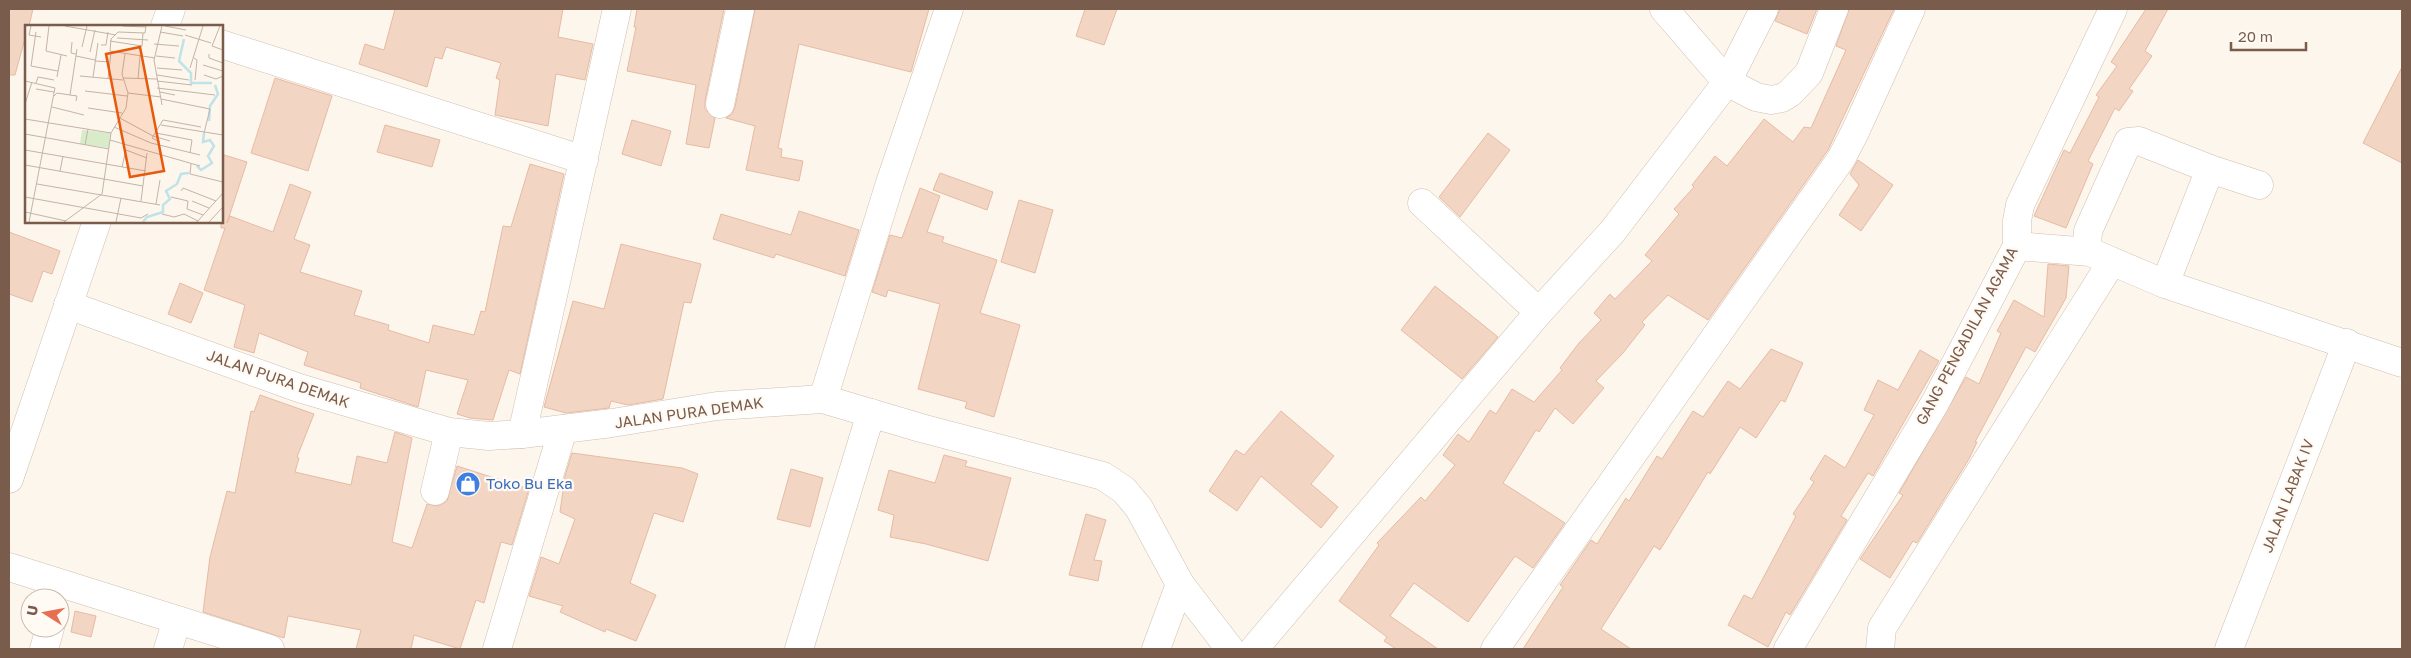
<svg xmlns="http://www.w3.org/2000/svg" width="2411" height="658" font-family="'Golos Text',sans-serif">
	<rect width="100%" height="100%" fill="#fdf6ec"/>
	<g fill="#f3d5c3" stroke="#e6bba3">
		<path d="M9,9h24l-4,17h-3v9l-11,40h-6z"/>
		<path d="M395,9h168l-5,28 35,7 -8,36 -29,-6 -8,52 -53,-11 5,-35 -4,-2 5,-15 -55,-16 -4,12 -7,-2 -8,30 -68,-23 6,-20 19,6z"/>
		<path d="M637,9h87l-19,92v8l10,9 -6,30 -23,-4 10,-59 -69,-14 9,-44h-2z"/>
		<path d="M755,9h174l-18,63 -112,-28 -21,104 4,1 -1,8 22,4 -4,20 -53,-11 9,-44 -29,-8 6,-4 3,-7z"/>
		<path d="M1085,9h32l-13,36 -28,-9z"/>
		<path d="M1780,9h37l-10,25 -32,-13z"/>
		<path d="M1849,9h45l-66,141 -120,170 -40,-25 -26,27 3,3 -22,28 -27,28 8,7 -31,36 -18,-16 -16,24 -3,-2 -33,53 62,40 -32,45 -18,-12 -47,66 -54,-39 -24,33 48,33h-42l-12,-8 3,-4 -48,-36 40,-56 -2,-2 44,-46 4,4 30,-36 -12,-10 15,-21 11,8 21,-32 6,4 16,-25 22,13 28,-32 -2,-2 19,-25 22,-23 -7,-7 16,-19 5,5 37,-38 -7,-6 34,-41 -5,-5 20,-22 -2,-2 23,-29 12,10 37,-47 29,23 11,-15 7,1 35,-78 -10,-4z"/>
		<path d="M2146,9h22l-23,42 7,5 -23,33 4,2 -14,20 -4,-3 -27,53 5,3 -27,64 -32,-12 30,-66 6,3 29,-56 -3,-2 21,-29 -6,-4z"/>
		<path d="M2402,67v96l-39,-20z"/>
		<path d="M275,78l57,18 -24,75 -57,-18z"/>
		<path d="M632,120l39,11 -10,35 -39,-12z"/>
		<path d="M385,125l55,15 -8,27 -55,-15z"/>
		<path d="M1488,133l22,17 -50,67 -21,-20z"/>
		<path d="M221,154l26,8 -20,61 3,-7 43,16 17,-48 21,8 -17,47 16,6 -10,27 62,19 -8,24 35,10 -1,5 41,13 4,-18 41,10 7,-24 4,1 18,-86 8,1 19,-63 34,10 -44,200 -11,-4 -16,50 -23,-2 -13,-4 11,-34 -42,-10 -8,37 -58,-19 1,-5 -57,-18 4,-13 -49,-19 -5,20 -20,-6 11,-42 -41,-15 21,-62h-4z"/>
		<path d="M1858,160l35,25 -32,46 -22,-16 20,-30 -9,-11z"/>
		<path d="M940,173l53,19 -6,18 -54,-20z"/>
		<path d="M920,188l20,8 -13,36 17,5 -2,5 55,18 -17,53 40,12 -26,92 -29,-9 2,-6 -49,-13 22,-85 -52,-14 -2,7 -14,-5 18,-57 12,3z"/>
		<path d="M1019,200l34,10 -18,63 -34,-11z"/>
		<path d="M799,211l60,19 -14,46 -69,-22 -2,4 -61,-19 8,-25 70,21z"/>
		<path d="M9,232l51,19 -8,23 -9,-3 -11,31 -23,-8z"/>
		<path d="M621,244l80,20 -10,39 -7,-1 -21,97 -35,6 -17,-4 -2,7 -43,5 -22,-6 29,-106 31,8z"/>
		<path d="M2048,264l21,2 -3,32 -31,54 -9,-5 -51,95h2l-8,17 -52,84 -4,-2 -23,37 -30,-19 43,-64 -4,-2 67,-116 13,7 22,-51 -4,-2 17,-31 30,17z"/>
		<path d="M180,283l23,10 -12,30 -23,-9z"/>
		<path d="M1435,286l63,51 -36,42 -61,-49z"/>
		<path d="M1771,349l32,14 -18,39 -4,-2 -25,38 -16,-11 -30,47 -2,-2 -48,78 -6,-4 -53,83 30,20h-108l40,-62 -3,-2 31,-45 6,4 29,-46 3,3 28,-45 5,3 31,-48 10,6 25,-36 12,8z"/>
		<path d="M1920,350l19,11 -66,115 -5,-3 -27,43 6,4 -57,95 -4,-3 -18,35 -40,-22 16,-30 8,4 44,-83 -3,-2 21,-32 -4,-3 15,-24 20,13 29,-53 -10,-5 14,-30 20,10z"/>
		<path d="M260,395l54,19 -17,43 2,1 -4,14 56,13 6,-29 30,7 8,-31 17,6 -20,104 20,6 15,-44 12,2 8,-5 10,-35 72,23 -17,56 -11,-3 -17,61 -8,-3 -16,49 -46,-14 -3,14h-55l5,-19 -73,-14 -4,22 -81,-26 7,-55 17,-66 8,2 16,-82 3,1z"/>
		<path d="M1281,411l53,45 -23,28 27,23 -17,21 -60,-52 -24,35 -28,-20 27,-41 8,5z"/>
		<path d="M572,453l110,15 16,6 -15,48 -29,-9 -24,70 26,12 -20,46 -30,-12 -1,3 -45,-20 3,-6 -34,-10 12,-39 18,7 16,-45 -15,-7 5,-36z"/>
		<path d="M944,455l23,6 -2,5 46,12 -23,83 -62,-17 -36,-7 4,-22 -16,-5 11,-40 46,13z"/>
		<path d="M791,469l32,9 -13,49 -33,-8z"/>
		<path d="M1086,514l20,6 -12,40 8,1 -4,20 -29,-6z"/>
		<path d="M75,611l21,5 -5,21 -20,-5z"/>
	</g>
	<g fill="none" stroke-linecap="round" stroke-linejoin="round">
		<defs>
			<g id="minor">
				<path d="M1664,9l63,73 29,15 15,3 11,-2 8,-5 19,-20 25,-64"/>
				<path d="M165,26l6,-17"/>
				<path d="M221,44l363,116"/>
				<path d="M720,104l20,-95"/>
				<path d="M1422,203l117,109"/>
				<path d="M2017,246l73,6 75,32 237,79"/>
				<path d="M2090,252l-3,-6 1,-15 40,-89 11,-1 71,28 49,16"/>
				<path d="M2165,284l45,-115"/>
				<path d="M68,305l231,83 150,44 40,4 33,-2 90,-11 105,-17 106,-7 98,29 182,48 21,14 15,18 41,76 50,65"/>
				<path d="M823,399l67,-216 59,-174"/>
				<path d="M522,434l95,-425"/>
				<path d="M9,479l88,-258"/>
				<path d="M435,491l14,-59"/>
				<path d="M9,567l261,82"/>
				<path d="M44,649l6,-21"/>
				<path d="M168,649l9,-29"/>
				<path d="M497,649l66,-220"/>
				<path d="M799,649l72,-236"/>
				<path d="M1156,649l24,-65"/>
				<path d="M1254,649l285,-337 73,-80 115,-150 37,-73"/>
				<path d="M1495,649l346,-490 14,-27 56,-123"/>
				<path d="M1788,649l147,-246 82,-157v-25l3,-16 93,-196"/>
				<path d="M1880,649l2,-21 229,-365"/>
				<path d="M2229,649l118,-306"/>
			</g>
		</defs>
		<use href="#minor" stroke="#d1beb0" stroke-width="29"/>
		<use href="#minor" stroke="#fff" stroke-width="28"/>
	</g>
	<defs>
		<symbol id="shop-disc" viewBox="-11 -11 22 22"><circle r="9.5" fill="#3f7fe0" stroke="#fffaf3"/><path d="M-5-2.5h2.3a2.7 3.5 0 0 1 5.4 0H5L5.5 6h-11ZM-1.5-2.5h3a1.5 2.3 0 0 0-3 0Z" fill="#fff"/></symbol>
	</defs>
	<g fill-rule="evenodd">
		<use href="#shop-disc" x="454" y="470" width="28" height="28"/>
	</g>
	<g text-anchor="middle" stroke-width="4.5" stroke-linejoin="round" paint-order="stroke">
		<g font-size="15" fill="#7a5c4d" stroke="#fffaf3">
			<text transform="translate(1967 336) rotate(-62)" y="5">GANG PENGADILAN AGAMA</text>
			<text transform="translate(278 379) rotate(19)" y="5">JALAN PURA DEMAK</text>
			<text transform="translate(689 413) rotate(-8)" y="5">JALAN PURA DEMAK</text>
			<text transform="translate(2288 496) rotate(-69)" y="5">JALAN LABAK IV</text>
		</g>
		<g font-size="15" fill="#366cbe" stroke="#fffaf3" text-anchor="start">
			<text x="486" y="489">Toko Bu Eka</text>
		</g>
	</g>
	<g transform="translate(25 25)">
		<rect width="198" height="198" fill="#fdf6ec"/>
		<path d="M57,105l28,3 -1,15 -29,-4z" fill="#d8ecc9"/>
		<path fill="none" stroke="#bfe3e8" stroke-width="2.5" d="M159,14l-5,22 12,12v10h21M184,96l1,-15 8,-12 -3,-9M172,141l4,4 11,-7 -4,-7 6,-10 -4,-6 -7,2 1,-9M118,197l4,-5 16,-5v-7l7,-6 -4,-8 11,-7 4,-10 8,-1"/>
		<path fill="none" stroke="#c5b3a7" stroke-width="1" d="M6,1l-2,9 12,2M24,1l-3,25 21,5M40,1l51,9M97,1l24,1M121,1l-1,7 -27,-1 -7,7 -1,12 45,7M140,1l21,4M195,1l-8,20 11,4M11,7l-5,34 27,5M135,7l23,4M160,10l26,8M92,13l31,2M85,16l32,5 1,-13M47,17l-1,11 5,1M129,19l25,2M76,20h5l2,-13M57,22l5,-21M65,27l5,-22M184,29v4l14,5M51,31l19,4M131,31l19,2M169,33l3,2 -2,20M70,36l15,1M178,40l20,6M132,43l25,2M165,43l13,-42M132,50l32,5M179,50l12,4 7,-3M55,51l43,4M32,52l4,-22M68,52l5,-34M98,53l34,1M83,54l3,-27M113,54l2,-23M0,56l30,7 -26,134M132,56l35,4M11,58l2,-6 16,3M132,63l58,7M11,64l18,3M60,66l42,5M135,67l15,3M103,68l33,4M45,70l7,-46M29,71l3,-3 13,2 7,1 -1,5M136,74l49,10 -6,24M0,79l7,-22M137,80l-8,-45 8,-34M27,82l32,8M63,83l34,5M93,92l35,19 17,5M0,94l86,14M136,100l62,10M89,102l37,16 49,12M131,108l36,7 -2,13M0,109l84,15M85,115l90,26M135,117l-8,-4 11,-18 38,7M60,120l3,-16M0,125l121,21M166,139l-1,10 33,8M0,140l118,21M97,142l4,-17 21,8M35,146l3,-15M12,159l123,21M156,166l2,-3 33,13M0,172l116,21 7,-4M146,172l17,4 -1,8 16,6M116,176l6,-48M167,176l17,7M131,179l4,-24M0,187l41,9M137,189l12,3 10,-3 14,7M39,197l38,-28 9,-61 15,-25 2,-15 -6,-19 3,-20M91,197l5,-24M172,197l26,-29M184,197l14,-15"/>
		<path fill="#e8590c" fill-opacity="0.15" stroke="#e8590c" stroke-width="2.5" d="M115,22l24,124 -34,6 -24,-123z"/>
		<rect width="198" height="198" fill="none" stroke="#7a5c4d" stroke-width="2.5"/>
	</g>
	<rect width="2411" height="658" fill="none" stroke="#7a5c4d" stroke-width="20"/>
	<g transform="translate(45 613) rotate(281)"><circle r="24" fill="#fffaf3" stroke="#cabbb1"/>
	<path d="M0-4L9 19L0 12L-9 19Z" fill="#e76f51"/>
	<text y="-8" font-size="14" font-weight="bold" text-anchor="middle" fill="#7a5c4d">U</text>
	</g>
	<path d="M2231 42v8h75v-8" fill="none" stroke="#7a5c4d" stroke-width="2.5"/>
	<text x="2238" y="42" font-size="15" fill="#7a5c4d" stroke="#fffaf3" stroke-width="4" paint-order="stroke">20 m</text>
</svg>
